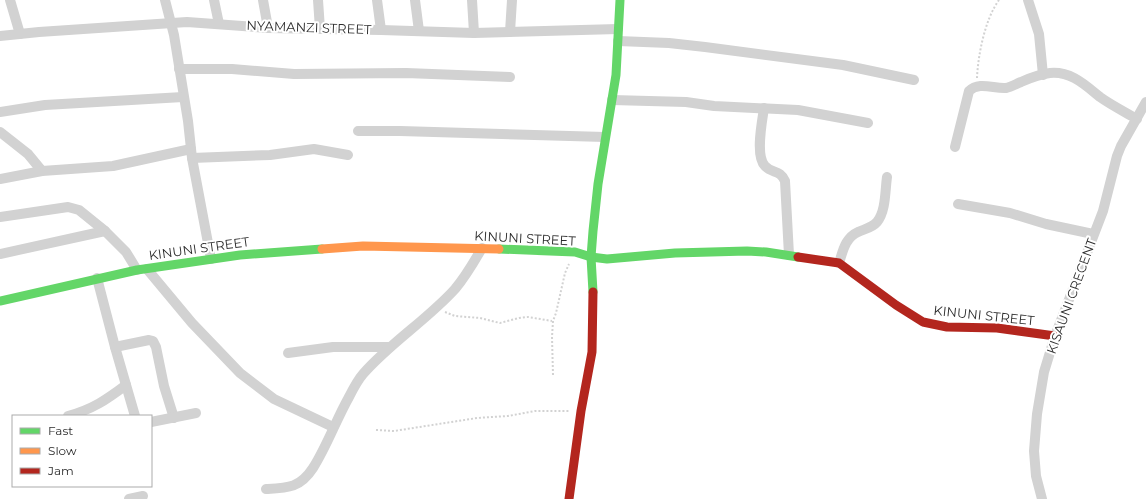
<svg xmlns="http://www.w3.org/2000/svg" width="1146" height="499" font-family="Montserrat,sans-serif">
	<rect width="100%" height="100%" fill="#fff"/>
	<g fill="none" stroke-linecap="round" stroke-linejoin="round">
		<g stroke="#d2d2d2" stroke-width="2" stroke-dasharray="2 2" stroke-linecap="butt">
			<path d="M977,78c1,-23 8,-59 22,-78"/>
			<path d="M445,312l10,4 25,2 20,5 19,-5 9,-1 24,4"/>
			<path d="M553,375l-1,-38 1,-16 3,-8 9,-40 4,-9"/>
			<path d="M376,430l18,1 83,-13 31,-2 27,-5h35"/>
		</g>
		<g stroke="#d2d2d2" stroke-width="10">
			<path d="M10,0l10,34"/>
			<path d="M165,0l9,35 14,86 4,37 19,101"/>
			<path d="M214,0l5,24"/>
			<path d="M263,0l5,28"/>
			<path d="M318,0l2,29"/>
			<path d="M377,0l4,30"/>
			<path d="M415,0l4,31"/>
			<path d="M472,0l2,33"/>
			<path d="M1028,0l11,34 4,41"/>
			<path d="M510,32l2,-32"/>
			<path d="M0,36l39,-4 148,-10 81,6 113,2 93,3 144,-4"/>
			<path d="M618,41l51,2 36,4 138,18 71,15"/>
			<path d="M179,69h53l62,5 112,-1 104,4"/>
			<path d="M612,100l74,2 28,4 84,4 70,13"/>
			<path d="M764,108c-2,14 -9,48 1,58 7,8 15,3 20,15l4,74"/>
			<path d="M0,112l45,-7 138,-8"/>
			<path d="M358,131h42l205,6"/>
			<path d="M0,132l28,22 14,17"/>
			<path d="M955,147l14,-56c10,-10 25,-2 37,-3 5,-1 10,-4 15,-6 9,-4 19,-8 29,-9 21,-2 35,12 50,24 11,8 25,15 37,22"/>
			<path d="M192,158l78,-3 44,-6 34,6"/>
			<path d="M0,179l42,-8 71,-5 78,-17"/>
			<path d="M958,204l52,9 36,11 47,10"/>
			<path d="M0,217l68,-10 11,3 26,21 21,21 11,18"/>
			<path d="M0,254l105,-23"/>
			<path d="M839,263c4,-12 6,-25 19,-31 6,-3 14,-4 19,-10 9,-11 8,-31 10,-45"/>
			<path d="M147,269l45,54 48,50 34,26 59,28"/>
			<path d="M97,278l18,69 20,69"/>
			<path d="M115,347l34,-7 4,1 3,6 8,39 10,32"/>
			<path d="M288,353l45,-6h57"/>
			<path d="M68,416c25,-7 38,-16 58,-31"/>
			<path d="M151,422l45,-9"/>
			<path d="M266,489c22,-1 34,-1 47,-21 14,-22 23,-48 36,-71 4,-8 8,-16 14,-23 28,-32 64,-54 92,-85 11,-13 19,-27 27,-41"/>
			<path d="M129,499l14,-3"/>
			<path d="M1042,499l-6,-23 -2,-25 3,-37 7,-42 11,-36 48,-125 14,-55 4,-10 25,-44"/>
		</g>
		<g stroke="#63d668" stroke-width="9">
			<path d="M499,249l76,3 16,5 16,2 68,-6 72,-2 19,1 32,5"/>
			<path d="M593,292l-2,-35 2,-26 5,-47 18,-109 4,-75"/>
			<path d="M0,301l137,-31 103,-15 82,-6"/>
		</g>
		<path stroke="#ff974d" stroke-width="9" d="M322,249l41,-3 136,3"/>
		<g stroke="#b3261e" stroke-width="9">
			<path d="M798,257l41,6 57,42 27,17 24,5 50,1 58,8"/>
			<path d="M569,499l12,-88 11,-59 1,-60"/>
		</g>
	</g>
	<g text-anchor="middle" stroke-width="4" stroke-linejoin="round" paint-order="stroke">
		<g font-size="13" fill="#2d2d2d" stroke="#fff">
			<text transform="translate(309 27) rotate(2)" y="5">NYAMANZI STREET</text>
			<text transform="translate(525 238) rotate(3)" y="5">KINUNI STREET</text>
			<text transform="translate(199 248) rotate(-8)" y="5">KINUNI STREET</text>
			<text transform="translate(1071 296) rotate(-70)" y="5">KISAUNI CRECENT</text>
			<text transform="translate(984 315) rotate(6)" y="5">KINUNI STREET</text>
		</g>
	</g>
	<rect x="12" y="415" width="140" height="72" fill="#ffffff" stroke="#ababab"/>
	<rect x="20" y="428" width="20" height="6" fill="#63d668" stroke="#ababab"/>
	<text x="48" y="435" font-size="12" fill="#2d2d2d">Fast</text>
	<rect x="20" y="448" width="20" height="6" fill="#ff974d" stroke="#ababab"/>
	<text x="48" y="455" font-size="12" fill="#2d2d2d">Slow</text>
	<rect x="20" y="468" width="20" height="6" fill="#b3261e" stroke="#ababab"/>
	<text x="48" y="475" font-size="12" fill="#2d2d2d">Jam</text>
</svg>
